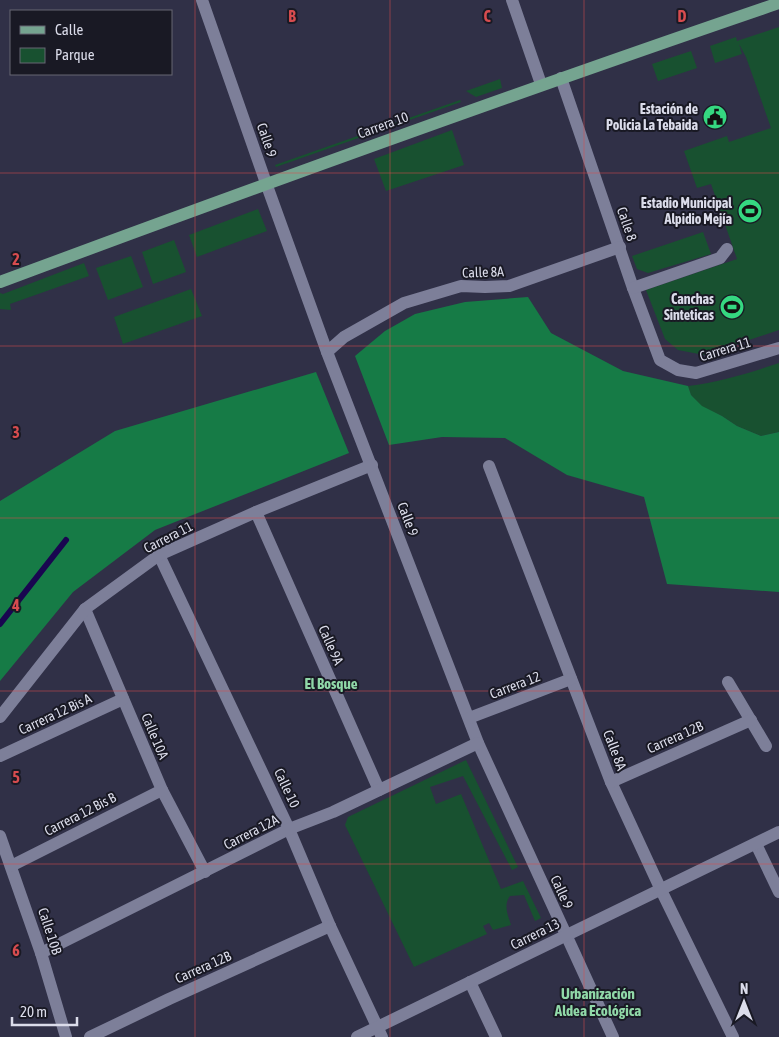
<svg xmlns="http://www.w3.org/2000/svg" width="779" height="1037" font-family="'Asap Condensed',sans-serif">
	<rect width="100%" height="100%" fill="#303047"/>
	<g fill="#185130">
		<path d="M779,27v303l-75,25 -26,-5 -13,-11 -19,-49 91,-31 -26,-75 -14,4 -13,-37 43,-15 2,6 42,-14 -25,-71 -7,-13 3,10 -27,9 -5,-17 26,-9 1,4z"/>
		<path d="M691,51l6,17 -39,13 -6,-17z"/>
		<path d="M500,79l2,9 -26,9 -10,-6z"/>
		<path d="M460,100l1,2 -185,65 -1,-2z"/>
		<path d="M452,130l12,35 -78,26 -12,-32z"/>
		<path d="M258,209l9,22 -70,26 -8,-22z"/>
		<path d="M703,232l8,22 -63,19 -11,-4 -5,-13z"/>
		<path d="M174,240l12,32 -33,12 -11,-32z"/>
		<path d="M131,256l12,31 -35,13 -12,-32z"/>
		<path d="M84,263l5,13 -79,28 1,6 -11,-1v-16l3,1z"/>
		<path d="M191,289l11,27 -79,28 -9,-27z"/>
		<path d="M779,363v69l-18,4 -24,-10 -15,-10 -20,-9 -11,-12 -3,-9c32,-4 61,-13 91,-23z"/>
		<path d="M466,760l52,107 -6,3 -49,-94 -33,11 6,17 25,-10 40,95 22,-8 18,37 -6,3 -11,-26 -14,1c-7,9 -2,19 1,29l-18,5 -4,-7 -6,3 4,8 -73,33 -69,-142 3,-8z"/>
	</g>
	<g fill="#167b46">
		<path d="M528,297l23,36 72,38 65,15 3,9 11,11 20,10 15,10 24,10 18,-4v160l-112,-8 -23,-87 -77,-22 -62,-37 -63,-1 -53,8 -34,-89 30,-25 30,-17 50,-12z"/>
		<path d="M316,372l33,81 -194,77 -82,62 -73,89v-180l115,-70z"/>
	</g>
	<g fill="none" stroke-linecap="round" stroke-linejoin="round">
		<path stroke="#190650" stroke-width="6" d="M0,624l66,-84"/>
		<g stroke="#7d7f99" stroke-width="12">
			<path d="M202,0l64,183 61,169 151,391 135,294"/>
			<path d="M512,0l29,84"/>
			<path d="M561,78l72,210 27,72 18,10 18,3 83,-25"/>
			<path d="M633,288l87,-30 7,-9"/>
			<path d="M327,352l17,-15 60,-34 57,-17 24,1 24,-1 111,-39"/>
			<path d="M489,466l122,316 50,108 72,147"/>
			<path d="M256,512l123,278"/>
			<path d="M159,555l130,274 41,97 52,111"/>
			<path d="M85,609l77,181 43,82"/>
			<path d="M728,682l38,64"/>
			<path d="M0,717l85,-108 74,-54 97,-43 116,-47"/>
			<path d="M469,718l102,-39"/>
			<path d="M0,756l123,-57"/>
			<path d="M611,782l140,-62"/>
			<path d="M0,836l41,117 25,84"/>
			<path d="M756,844l23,48"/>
			<path d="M11,866l151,-76"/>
			<path d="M41,953l248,-124 44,-17 145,-69"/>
			<path d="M470,982l26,55"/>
			<path d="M90,1037l79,-38 161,-73"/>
			<path d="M357,1037l422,-205"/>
		</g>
		<path stroke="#75a490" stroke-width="12" d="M0,282c259,-96 518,-190 779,-279"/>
	</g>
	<path fill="none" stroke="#d74c4f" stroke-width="1" stroke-opacity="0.55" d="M195,0v1037M390,0v1037M584,0v1037M0,173h779M0,346h779M0,518h779M0,691h779M0,864h779"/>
	<defs>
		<symbol id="civic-disc" viewBox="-11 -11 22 22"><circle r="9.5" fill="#35d881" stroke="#191924"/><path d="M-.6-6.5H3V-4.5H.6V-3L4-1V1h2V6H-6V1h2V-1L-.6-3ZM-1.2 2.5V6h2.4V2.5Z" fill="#111"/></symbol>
		<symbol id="stadium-disc" viewBox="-11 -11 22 22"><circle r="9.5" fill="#35d881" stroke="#191924"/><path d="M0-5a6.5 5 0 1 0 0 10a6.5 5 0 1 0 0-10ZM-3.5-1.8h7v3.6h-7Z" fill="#111"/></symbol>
	</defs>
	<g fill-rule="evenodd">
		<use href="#civic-disc" x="701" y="103" width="28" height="28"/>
		<use href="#stadium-disc" x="736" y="197" width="28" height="28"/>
		<use href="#stadium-disc" x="718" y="293" width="28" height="28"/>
	</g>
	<g text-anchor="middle" stroke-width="4" stroke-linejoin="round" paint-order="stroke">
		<g font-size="14" font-weight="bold" fill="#dbdcea" stroke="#191924" text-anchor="end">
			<text x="698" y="114">Estación de<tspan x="698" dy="16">Policia La Tebaida</tspan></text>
			<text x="732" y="208">Estadio Municipal<tspan x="732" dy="16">Alpidio Mejía</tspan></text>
			<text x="714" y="304">Canchas<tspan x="714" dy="16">Sinteticas</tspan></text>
		</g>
		<g font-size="14" fill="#dbdcea" stroke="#191924">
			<text transform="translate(383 125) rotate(-20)" y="5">Carrera 10</text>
			<text transform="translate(267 140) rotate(71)" y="5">Calle 9</text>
			<text transform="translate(627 224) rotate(71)" y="5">Calle 8</text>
			<text transform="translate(483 272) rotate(-2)" y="5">Calle 8A</text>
			<text transform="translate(725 349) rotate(-17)" y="5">Carrera 11</text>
			<text transform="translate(408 519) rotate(69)" y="5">Calle 9</text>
			<text transform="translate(168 537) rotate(-27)" y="5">Carrera 11</text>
			<text transform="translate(331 645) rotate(66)" y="5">Calle 9A</text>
			<text transform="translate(515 685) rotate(-21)" y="5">Carrera 12</text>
			<text transform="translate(55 714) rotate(-25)" y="5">Carrera 12 Bis A</text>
			<text transform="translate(155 736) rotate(67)" y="5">Calle 10A</text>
			<text transform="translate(675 737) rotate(-24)" y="5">Carrera 12B</text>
			<text transform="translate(615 750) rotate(69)" y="5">Calle 8A</text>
			<text transform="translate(287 788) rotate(65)" y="5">Calle 10</text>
			<text transform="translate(80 814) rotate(-27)" y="5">Carrera 12 Bis B</text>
			<text transform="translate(251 832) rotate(-27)" y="5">Carrera 12A</text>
			<text transform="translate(562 892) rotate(65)" y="5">Calle 9</text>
			<text transform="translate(50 931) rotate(72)" y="5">Calle 10B</text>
			<text transform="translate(535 934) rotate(-26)" y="5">Carrera 13</text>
			<text transform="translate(203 967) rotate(-24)" y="5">Carrera 12B</text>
		</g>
		<g font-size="15" font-weight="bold" fill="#90d8a8" stroke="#191924">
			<text x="331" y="689">El Bosque</text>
			<text x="598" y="999">Urbanización<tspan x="598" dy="17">Aldea Ecológica</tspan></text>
		</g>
	</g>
	<g font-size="16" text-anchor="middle" font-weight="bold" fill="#d74c4f" stroke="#191924" stroke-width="4" stroke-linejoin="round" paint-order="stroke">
		<text x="292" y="22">B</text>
		<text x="487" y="22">C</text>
		<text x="682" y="22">D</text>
		<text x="16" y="265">2</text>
		<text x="16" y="438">3</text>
		<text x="16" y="611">4</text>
		<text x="16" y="783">5</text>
		<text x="16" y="956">6</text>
	</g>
	<rect x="10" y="10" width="162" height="65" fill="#191924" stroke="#676773"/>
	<rect x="20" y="26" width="25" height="8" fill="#75a490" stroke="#676773"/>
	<text x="55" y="35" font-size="15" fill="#dbdcea">Calle</text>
	<rect x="20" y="48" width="25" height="15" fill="#185130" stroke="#676773"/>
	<text x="55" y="60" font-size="15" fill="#dbdcea">Parque</text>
	<g transform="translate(744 1002)" stroke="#191924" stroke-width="4" paint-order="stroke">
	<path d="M0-4L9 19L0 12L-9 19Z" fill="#dbdcea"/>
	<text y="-8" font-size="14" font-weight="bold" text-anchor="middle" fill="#dbdcea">N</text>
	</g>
	<path d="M12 1017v8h65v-8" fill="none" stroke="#dbdcea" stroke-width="2.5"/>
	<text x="20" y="1017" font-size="15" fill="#dbdcea" stroke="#191924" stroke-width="4" paint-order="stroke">20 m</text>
</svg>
